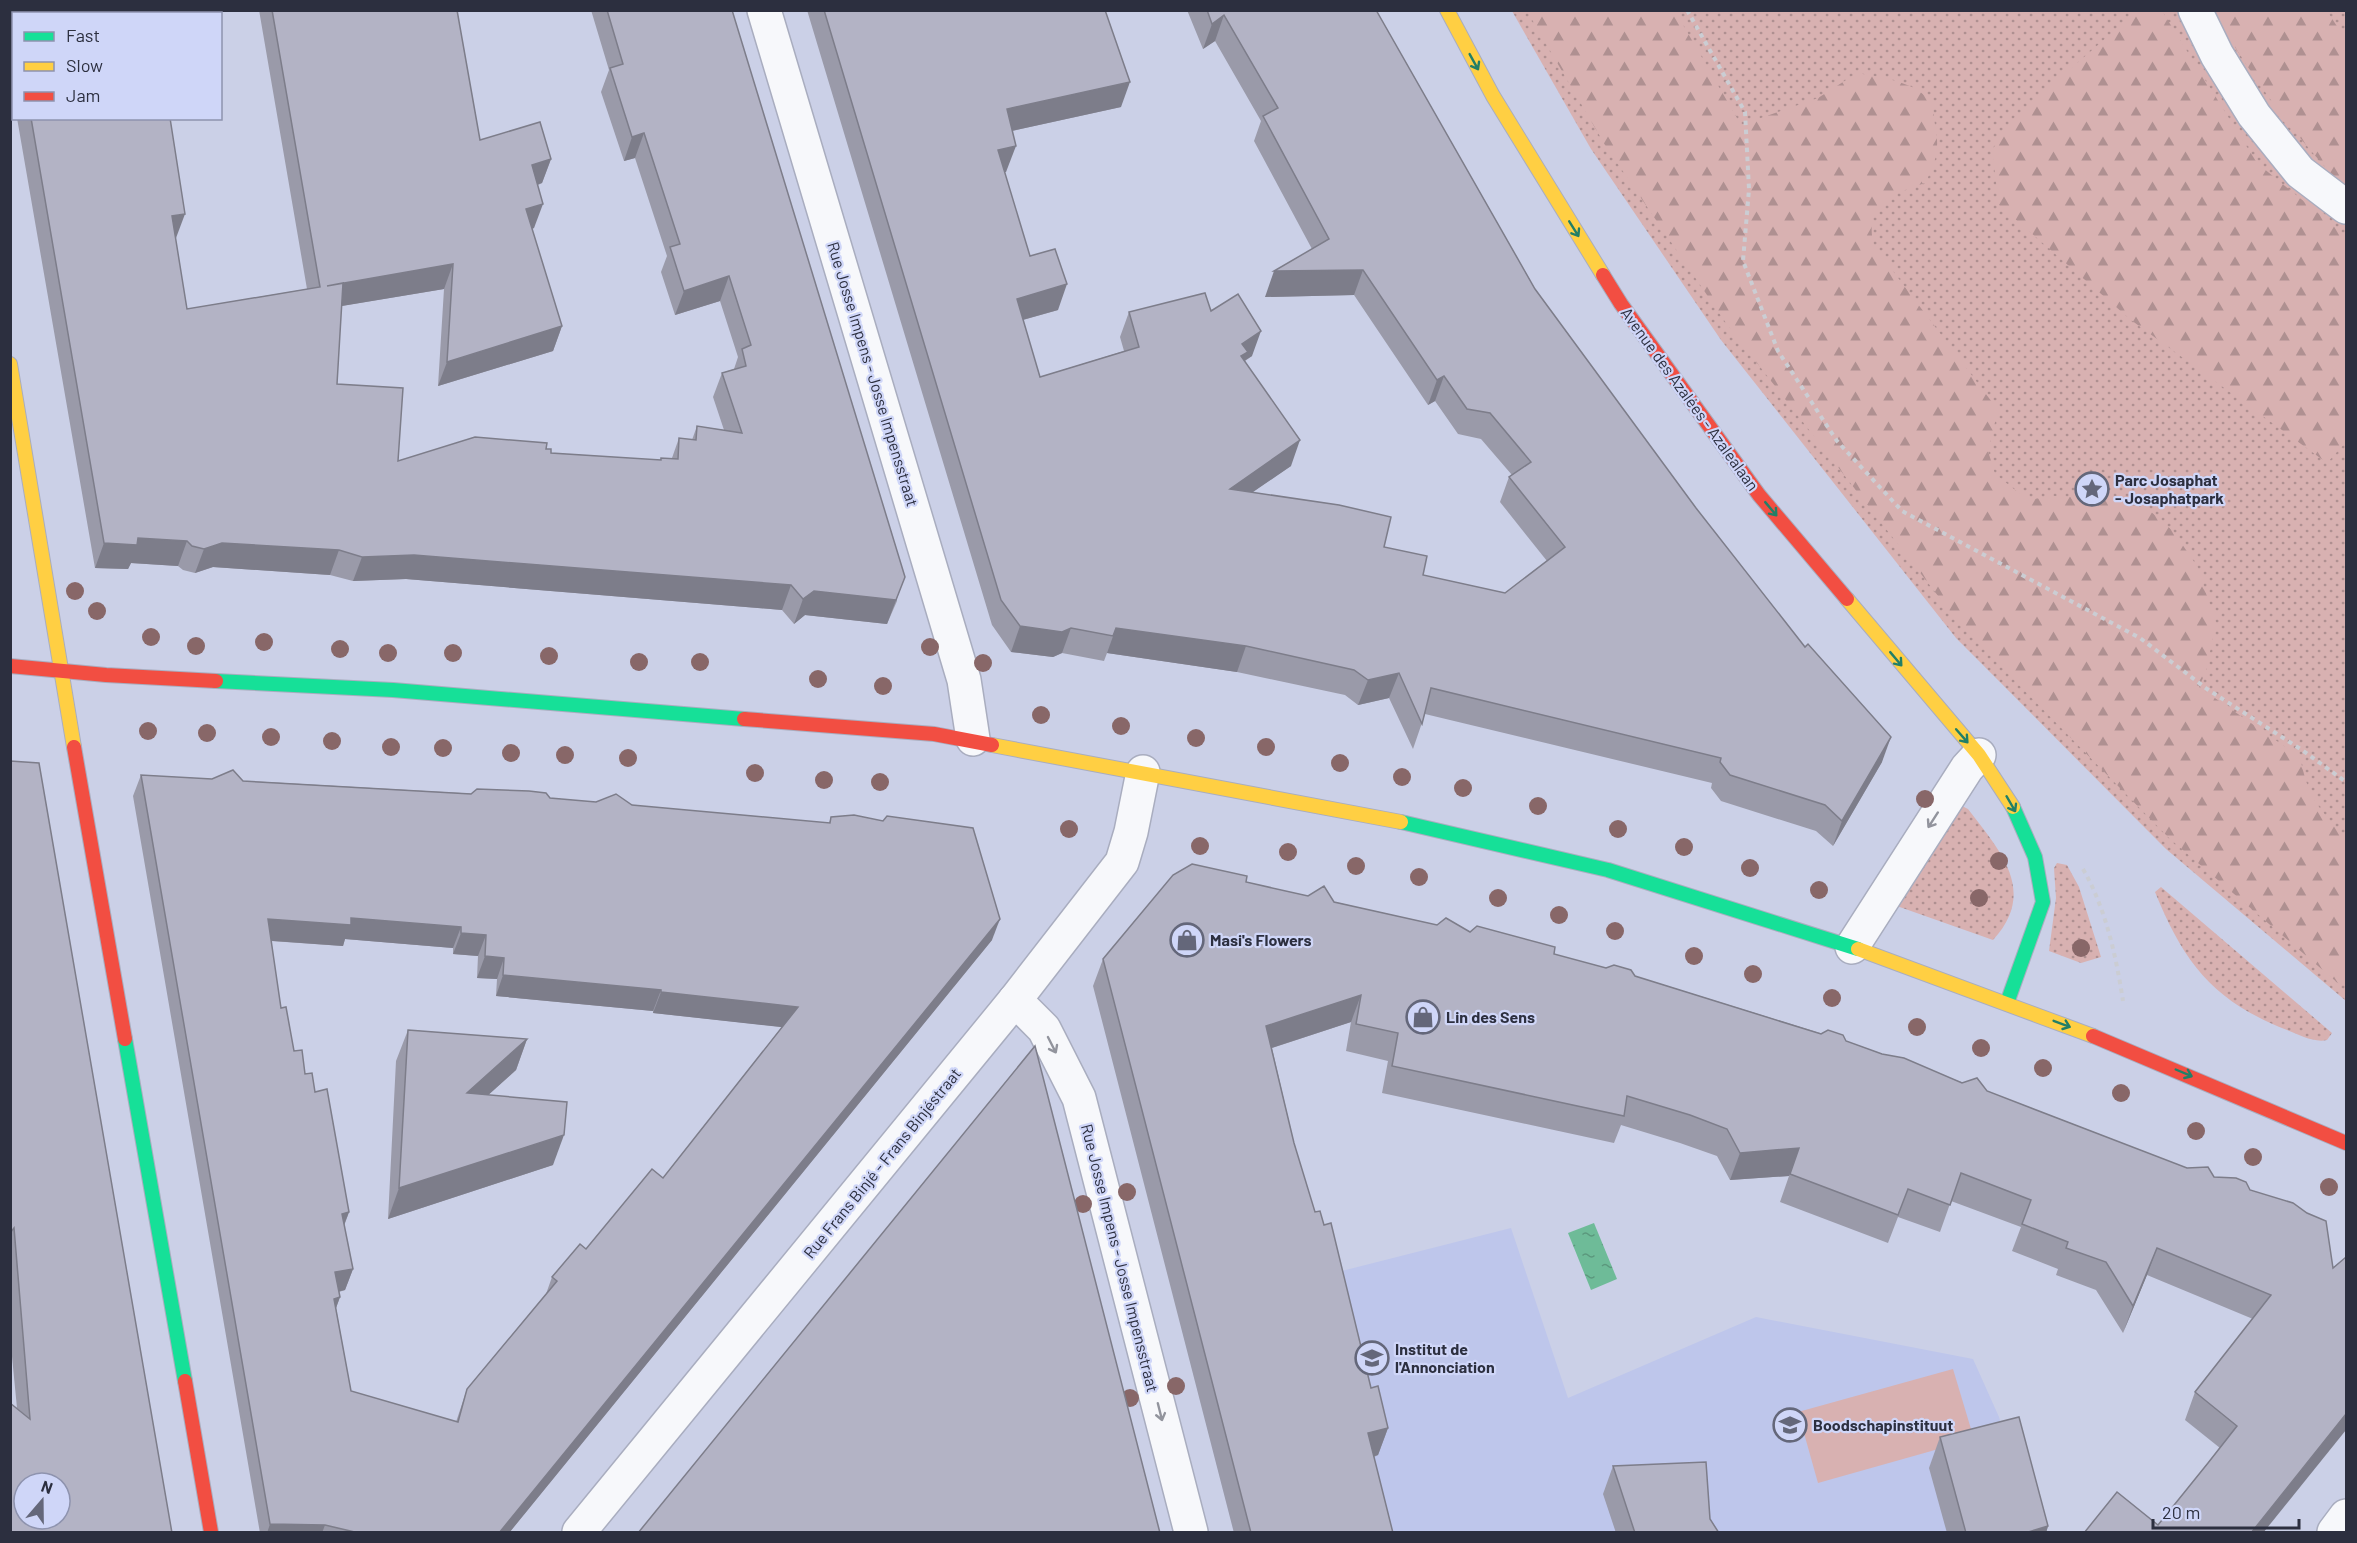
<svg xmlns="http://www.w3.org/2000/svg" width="2357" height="1543" font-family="Barlow,sans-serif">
	<defs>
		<pattern id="grass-dots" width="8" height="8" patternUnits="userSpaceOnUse" patternTransform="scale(1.5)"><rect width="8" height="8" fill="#d8b1b1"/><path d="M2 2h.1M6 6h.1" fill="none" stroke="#af9091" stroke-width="1.8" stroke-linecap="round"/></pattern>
		<pattern id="forest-firs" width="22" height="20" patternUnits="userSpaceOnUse" patternTransform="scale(1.5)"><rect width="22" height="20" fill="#d8b1b1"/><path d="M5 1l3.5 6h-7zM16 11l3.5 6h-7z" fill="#af9091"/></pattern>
		<pattern id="water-ripples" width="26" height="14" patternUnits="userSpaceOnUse" patternTransform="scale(1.5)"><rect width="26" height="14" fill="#6ebb98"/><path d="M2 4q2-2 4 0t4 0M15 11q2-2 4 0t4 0" fill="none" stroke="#5b987d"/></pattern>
	</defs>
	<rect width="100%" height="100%" fill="#cbd0e7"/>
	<path fill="#bec6eb" d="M1511,1228l57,170 188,-81 217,42 26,58 32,115h-797l-55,-214 147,-43z"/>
	<g fill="url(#grass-dots)">
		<path d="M1512,11h834v990l-180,-152 -210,-211 -235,-298 -130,-191z"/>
		<path d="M1962,806l6,3c32,42 70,82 25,131l-99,-35z"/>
		<path d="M2057,863l10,2 12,22 22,70 -20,6 -32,-12 7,-53 -2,-30z"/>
		<path d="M2161,887l171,146 -5,7c-13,3 -27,-5 -40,-10 -74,-29 -103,-67 -132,-138z"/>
	</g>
	<g fill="url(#forest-firs)">
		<path d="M1527,11h148l66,114 77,-27 39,-25c21,4 66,9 75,33 2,6 2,13 3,19 5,24 1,37 -10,58 -33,11 -62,21 -51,63l124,164 -10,41 7,23 24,19 15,6 19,-3 69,4 27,10 24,21 24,35 19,57 -10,48 -7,16 101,70c9,45 19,49 46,83v142l-7,2 -169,-145 -207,-211 -237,-305 -121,-178z"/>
		<path d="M2137,11h25l95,152 89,73v206l-19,21 -196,-143 -132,-115 -7,-55 22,-32z"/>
		<path d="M2213,11h114l19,29v149c-54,-55 -94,-112 -133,-178z"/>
	</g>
	<path fill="#d8b1b1" d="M1953,1369l21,70 -156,44 -20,-71z"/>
	<path fill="url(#water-ripples)" d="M1594,1223l23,56 -26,11 -23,-57z"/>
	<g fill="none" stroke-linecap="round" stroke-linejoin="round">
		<defs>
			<g id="street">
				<path d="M764,10l200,670 9,59"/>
				<path d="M2195,10l22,45 37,60 46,57 46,35"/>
				<path d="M1852,947l115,-179 12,-13"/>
				<path d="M1015,1000l29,29 35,69 112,434"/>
				<path d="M579,1532l436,-532 107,-138 9,-30 12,-60"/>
				<path d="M2334,1532l12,-16"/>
			</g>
			<g id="fast">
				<path d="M216,681l177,9 351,29"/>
				<path d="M1401,822l207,48 250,79"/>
				<path d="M2007,1003l36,-101 -8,-45 -22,-50"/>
				<path d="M125,1039l60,342"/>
			</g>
			<g id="slow">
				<path d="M1447,10l46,86 110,179"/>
				<path d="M10,364l64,383"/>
				<path d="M1847,599l132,156 34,52"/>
				<path d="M992,745l409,77"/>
				<path d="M1858,949l235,87"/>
			</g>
			<g id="jam">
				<path d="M1603,275l18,29 138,191 88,104"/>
				<path d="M10,666l96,9 110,6"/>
				<path d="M744,719l190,15 58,11"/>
				<path d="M74,747l51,292"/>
				<path d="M2093,1036l253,107"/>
				<path d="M185,1381l26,151"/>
			</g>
		</defs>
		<use href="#street" stroke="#a9adbf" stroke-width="36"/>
		<use href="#fast" stroke="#a9adbf" stroke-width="16"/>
		<use href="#slow" stroke="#a9adbf" stroke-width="16"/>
		<use href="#jam" stroke="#a9adbf" stroke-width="16"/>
		<g stroke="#cbcdd3" stroke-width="4" stroke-dasharray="4.5 4.5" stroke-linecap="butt">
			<path d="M1687,10l58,102 4,77 -6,72 35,90 59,90 65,70 238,127 67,51 95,61 44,32"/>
			<path d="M2083,869c23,40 33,87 40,132"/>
		</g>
		<use href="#street" stroke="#f7f8fb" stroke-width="33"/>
		<use href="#fast" stroke="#16e098" stroke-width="14"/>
		<use href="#slow" stroke="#ffcf43" stroke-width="14"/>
		<use href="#jam" stroke="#f24e42" stroke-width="14"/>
	</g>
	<g fill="#886768">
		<circle cx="75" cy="591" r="9"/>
		<circle cx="97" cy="611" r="9"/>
		<circle cx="151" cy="637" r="9"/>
		<circle cx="264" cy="642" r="9"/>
		<circle cx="196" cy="646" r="9"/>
		<circle cx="930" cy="647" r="9"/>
		<circle cx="340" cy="649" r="9"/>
		<circle cx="388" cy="653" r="9"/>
		<circle cx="453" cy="653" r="9"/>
		<circle cx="549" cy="656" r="9"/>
		<circle cx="639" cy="662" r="9"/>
		<circle cx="700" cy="662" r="9"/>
		<circle cx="983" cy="663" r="9"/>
		<circle cx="818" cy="679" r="9"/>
		<circle cx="883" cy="686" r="9"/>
		<circle cx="1041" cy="715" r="9"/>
		<circle cx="1121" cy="726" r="9"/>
		<circle cx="148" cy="731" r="9"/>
		<circle cx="207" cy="733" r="9"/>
		<circle cx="271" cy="737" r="9"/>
		<circle cx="1196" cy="738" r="9"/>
		<circle cx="332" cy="741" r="9"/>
		<circle cx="391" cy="747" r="9"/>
		<circle cx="1266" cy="747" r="9"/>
		<circle cx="443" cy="748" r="9"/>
		<circle cx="511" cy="753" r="9"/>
		<circle cx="565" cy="755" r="9"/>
		<circle cx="628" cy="758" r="9"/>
		<circle cx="1340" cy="763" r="9"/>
		<circle cx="755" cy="773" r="9"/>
		<circle cx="1402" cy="777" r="9"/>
		<circle cx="824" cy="780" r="9"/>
		<circle cx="880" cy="782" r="9"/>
		<circle cx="1463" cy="788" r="9"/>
		<circle cx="1925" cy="799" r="9"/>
		<circle cx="1538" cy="806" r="9"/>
		<circle cx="1069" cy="829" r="9"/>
		<circle cx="1618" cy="829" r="9"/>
		<circle cx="1200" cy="846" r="9"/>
		<circle cx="1684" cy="847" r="9"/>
		<circle cx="1288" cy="852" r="9"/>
		<circle cx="1999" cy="861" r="9"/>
		<circle cx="1356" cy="866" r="9"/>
		<circle cx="1750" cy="868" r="9"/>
		<circle cx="1419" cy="877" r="9"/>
		<circle cx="1819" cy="890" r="9"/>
		<circle cx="1498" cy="898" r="9"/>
		<circle cx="1979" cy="898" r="9"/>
		<circle cx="1559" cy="915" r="9"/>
		<circle cx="1615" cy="931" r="9"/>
		<circle cx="2081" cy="948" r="9"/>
		<circle cx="1694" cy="956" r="9"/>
		<circle cx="1753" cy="974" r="9"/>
		<circle cx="1832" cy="998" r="9"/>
		<circle cx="1917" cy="1027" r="9"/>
		<circle cx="1981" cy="1048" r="9"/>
		<circle cx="2043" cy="1068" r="9"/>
		<circle cx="2121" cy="1093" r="9"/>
		<circle cx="2196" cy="1131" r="9"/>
		<circle cx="2253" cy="1157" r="9"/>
		<circle cx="2329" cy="1187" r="9"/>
		<circle cx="1127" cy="1192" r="9"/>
		<circle cx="1083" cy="1204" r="9"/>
		<circle cx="1176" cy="1386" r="9"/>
		<circle cx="1130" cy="1398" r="9"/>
	</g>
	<g fill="#9a9aa9" fill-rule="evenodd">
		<path d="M10,10h115l-111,4v82l-4,-17z"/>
		<path d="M259,10h198l23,130 71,19 -9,24 -4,2 -4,43 -2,1 30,97 -9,25 -115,35 6,-97 -103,17 -4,78 61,77 148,-12 5,4 109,7 1,-2h11l7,-20 13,2 5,-14 27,4 -11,-33 9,-24 12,-4 4,-12 -18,-56 -45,14 -14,-43 6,-16 -32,-98 -11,3 -23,-69 8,-22 -18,-60h141l165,591 -10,23 -82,-9 -11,9 -12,-14 -376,-31 -53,2 -23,-6 -117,-8 -18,6 -12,-3 -5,-4 -47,-3 -3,6 -33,-1 -78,-450h153l6,120h-1l12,71 120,-20z"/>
		<path d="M807,10h298l16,97 -109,24 -6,41h-2l26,84 28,54 -35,10 17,57 84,-26 -4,-14 9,-25 82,-1 41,45 -7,5 46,105 -39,26 132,55 39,28 82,18 42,-32 -47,-59 9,-25 3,-2 -31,-36 -23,-5 -23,-33 -7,4 -74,-110 -89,2 47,-48 -58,-108 7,-20 -46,-80 -12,8 -16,-39h189l159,279 347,473 -49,84 -17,-15 -95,-30 -10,-13 1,-5 -287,-69 -12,35 -24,-51 -31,7 -13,-10 -108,-23 -130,-19 -3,8 -42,-8 -9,4 -42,-5 -19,-27z"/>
		<path d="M10,761l162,772 -155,-125 -7,-72z"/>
		<path d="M141,775l409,23 279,25 2,-6 161,123 -483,593h-249l-127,-737zM345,939l108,9v6l25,2 -1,22 20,1 -1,17 157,15v2l129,14 -119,151 -77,71 -34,28 -6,17 -79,95 -11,33 -105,-31 -15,-83 4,-11 -1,-5 6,-2 8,-21 -9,-43 5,-14 -34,-120 -10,-18 -11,-23 -13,-43 -10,-67 72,5z"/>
		<path d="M1246,882l191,43 33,7 165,44 211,65 141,50 200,77 21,-1 138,263 -188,95 62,-77 -35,-28 10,-28 58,-73 -106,-44 -24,58 -27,-43 -40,-15 2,-6 -46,-18 9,-24 -70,-26 -11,31 -42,-15 -10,26 -108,-41 9,-26 -59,4 -13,-24 -37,-13 -59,-18 -7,18 -232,-50 6,-32 -42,-10 5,-29 -79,26 22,95 21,69 9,13 47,163 17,40 -10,27 -4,2 19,76h-159l-141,-547 10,-27z"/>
		<path d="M408,1030l119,9 -11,31 -28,25 65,70 -165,54 8,-158z"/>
		<path d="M1940,1437l108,89 -2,7h-99l-18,-65z"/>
		<path d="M1613,1466l97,53 9,14h-103l-13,-39z"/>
	</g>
	<g fill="#7d7d8a">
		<path d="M1224,15l-9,26 -12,8 9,-25z"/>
		<path d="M1130,82l-9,25 -123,27 9,-25z"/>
		<path d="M644,133l-9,25 -11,3 8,-24z"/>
		<path d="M1016,146l-10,26 -18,3 10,-25z"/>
		<path d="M551,159l-9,24 -19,6 9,-24z"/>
		<path d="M543,204l-9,24 -17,5 9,-24z"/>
		<path d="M185,214l-9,24 -13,3 9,-25z"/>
		<path d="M453,264l-9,25 -126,21 9,-24z"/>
		<path d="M1363,270l-9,25 -89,2 9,-26z"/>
		<path d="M729,276l-9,25 -45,14 9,-24z"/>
		<path d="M1067,284l-9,26 -50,14 9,-25z"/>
		<path d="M562,326l-9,25 -115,35 9,-24z"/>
		<path d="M1261,331l-9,25 -8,5 -6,16 4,-33z"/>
		<path d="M1444,376l-9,25 -7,4 9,-25z"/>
		<path d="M1300,440l-9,26 -70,48 9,-25z"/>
		<path d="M138,538l49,3 -9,25 -47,-3 -3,6 -33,-1 9,-25z"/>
		<path d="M222,543l117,7 -9,25 -117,-8 -18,6 9,-24z"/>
		<path d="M414,555l377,30 -9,25 -376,-31 -53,2 9,-24z"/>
		<path d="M905,577l-18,47 -82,-9 -11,9 9,-25 11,-8z"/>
		<path d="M1020,626l51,2 -9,25 -9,4 -42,-5z"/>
		<path d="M1116,628l130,18 -9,26 -130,-19z"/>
		<path d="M1399,673l-10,25 -31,7 10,-25z"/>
		<path d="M1891,737l-9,25 -49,84 9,-25z"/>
		<path d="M351,918l110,9 -8,21 -108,-9 -2,7 -83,-6 8,-21z"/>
		<path d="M1000,919l-8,21 -483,593h-10z"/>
		<path d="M461,933l25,2 -8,21 -25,-2z"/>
		<path d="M485,956l19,2 -7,21 -20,-1z"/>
		<path d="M503,975l158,15 -8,21 -157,-15z"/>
		<path d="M661,992l137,15 -8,21 -137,-15z"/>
		<path d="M1361,995l-10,27 -95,31 10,-27z"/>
		<path d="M527,1039l-11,31 -60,54 11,-31z"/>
		<path d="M564,1135l-11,30 -165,54 11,-31z"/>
		<path d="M1799,1148l-10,28 -59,4 10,-27z"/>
		<path d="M349,1212l-8,21 1,-19z"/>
		<path d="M2157,1248l-10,27 -24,58 10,-27z"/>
		<path d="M353,1269l-8,21 -18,4 8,-22z"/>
		<path d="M340,1297l-8,22 2,-20z"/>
		<path d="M2346,1414v16l-83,103h-12z"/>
		<path d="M1388,1428l-10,27 -20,6 10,-28z"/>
		<path d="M270,1524l55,1 -3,8h-55z"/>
		<path d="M2048,1526l-2,7h-21z"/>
	</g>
	<g fill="#b3b3c5" stroke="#7d7d8a" stroke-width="1.5" fill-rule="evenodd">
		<path d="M12,10h113l1,4h-112v6z"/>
		<path d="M272,10h185l23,130 60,-18 11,37 -19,6 11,39 -17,5 36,117 -115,36 6,-98 -126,22 16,-3 -6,101 66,4 -5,73 77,-24 72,6 -1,6h5v4l110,7v-2l17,1 1,-21 17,2 1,-14 45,7 -20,-60 24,-7 -4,-17 9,-4 -22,-69 -45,15 -14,-44 10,-3 -36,-111 -12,4 -22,-69 13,-4 -16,-54h125l173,567 -9,23 -82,-9 -11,8 -12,-14 -377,-30 -52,2 -23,-7 -117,-7 -18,6 -12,-3 -5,-5 -49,-3 -1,7 -33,-2 -73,-425h139l15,96 -13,2 15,93 133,-22z"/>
		<path d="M824,10h281l25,72 -123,27 9,37 -18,4 32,106 25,-7 12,35 -50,15 23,78 99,-30 -10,-35 76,-19 6,18 27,-17 23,37 -19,13 6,8 -7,4 59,84 -70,49 109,16 52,12 -7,30 43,9 -4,19 82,18 60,-46 -56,-70 22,-15 -41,-49 -23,-4 -23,-33 -7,4 -74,-110 -89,1 55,-32 -66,-123 15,-8 -54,-93 -12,9 -5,-14h169l159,279 161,219 109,139 3,-3 83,93 -49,84 -17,-16 -95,-30 -10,-13 1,-4 -290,-70 -9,36 -23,-51 -31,7 -14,-10 -108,-24 -130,-18 -3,8 -42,-8 -9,4 -42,-6 -19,-26z"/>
		<path d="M10,761l29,2 133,770h-162v-130l20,16 -16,-191 -4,5zM24,1483h36v36h-36z"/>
		<path d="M233,770l10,11 228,13 6,-5 52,2 17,2 4,5 46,4 20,-8 16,11 198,18 1,-6 23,-2 29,6 4,-5 86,12 27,91 -501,614h-140l-34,-8 -55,-1 -129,-749 71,4zM351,918l110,9v6l25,2 -1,21 19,2 -1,17 158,15v2l137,15 -135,171 -11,-9 -66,80 -6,-5 -28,33 5,4 -90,108 -9,33 -107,-31 -17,-92 6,-2 -5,-25 18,-3 -11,-55 7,-2 -22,-123 -12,3 -3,-19 -7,1 -3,-24 -8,1 -8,-44 -5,1 -13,-89 83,6z"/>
		<path d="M1192,864l55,12 -1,6 62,14 16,-10 10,16 103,23 9,-7 24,14 7,-6 78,21 -1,7 52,14 8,-3 17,5 4,6 186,58 7,-4 15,5 3,6 36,13 22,4 58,25 15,-5 10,13 200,77 21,-1 6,10 22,1 10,4 4,8 43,13 14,10 19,8 7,47 13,-11v157l-95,119h-167l33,-41 41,33 50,-62 29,-37 -42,-34 76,-97 -114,-47 -24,58 -27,-44 -40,-14 2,-6 -46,-18 9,-24 -70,-27 -11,32 -42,-16 -10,26 -108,-41 9,-26 -59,5 -13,-24 -37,-14 -63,-19 -3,20 -232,-50 6,-33 -42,-9 5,-29 -95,31 28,117 21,69 5,-1 4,14 7,-2 40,165 7,-2 10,42 -20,5 25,100h-142l-148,-574 70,-84z"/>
		<path d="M408,1030l119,9 -60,54 100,9 -3,33 -165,53z"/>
		<path d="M1035,1046l125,487h-522z"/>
		<path d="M2019,1417l29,109 -23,7h-59l-26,-96z"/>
		<path d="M1706,1462l4,57 9,14h-84l-22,-67z"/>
	</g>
	<defs><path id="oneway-shaft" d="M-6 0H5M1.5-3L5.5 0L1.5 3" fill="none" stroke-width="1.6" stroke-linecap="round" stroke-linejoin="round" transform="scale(1.5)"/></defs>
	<g stroke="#227f67">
		<use href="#oneway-shaft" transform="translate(1474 62) rotate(61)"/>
		<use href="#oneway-shaft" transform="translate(1574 229) rotate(58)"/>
		<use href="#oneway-shaft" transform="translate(1771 509) rotate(50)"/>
		<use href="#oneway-shaft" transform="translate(1896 659) rotate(50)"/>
		<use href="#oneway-shaft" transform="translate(1962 736) rotate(49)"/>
		<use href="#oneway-shaft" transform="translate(2011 804) rotate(60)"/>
		<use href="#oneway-shaft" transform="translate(2062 1024) rotate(21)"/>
		<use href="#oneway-shaft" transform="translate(2184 1073) rotate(23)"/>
	</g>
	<g stroke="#92949d">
		<use href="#oneway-shaft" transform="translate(1933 820) rotate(123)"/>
		<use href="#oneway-shaft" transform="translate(1052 1045) rotate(63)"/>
		<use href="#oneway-shaft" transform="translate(1160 1412) rotate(76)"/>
	</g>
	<defs>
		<symbol id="sight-ring" viewBox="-11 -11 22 22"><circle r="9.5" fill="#cfd6f8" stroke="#64677a" stroke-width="1.5"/><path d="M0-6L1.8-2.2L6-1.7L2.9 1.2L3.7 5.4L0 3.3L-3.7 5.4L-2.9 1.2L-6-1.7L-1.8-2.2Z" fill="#64677a"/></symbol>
		<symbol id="shop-ring" viewBox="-11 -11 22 22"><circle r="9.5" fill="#cfd6f8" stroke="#64677a" stroke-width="1.5"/><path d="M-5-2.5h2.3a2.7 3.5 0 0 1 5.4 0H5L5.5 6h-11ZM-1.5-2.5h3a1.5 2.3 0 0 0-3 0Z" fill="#64677a"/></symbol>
		<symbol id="school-ring" viewBox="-11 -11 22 22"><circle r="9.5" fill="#cfd6f8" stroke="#64677a" stroke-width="1.5"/><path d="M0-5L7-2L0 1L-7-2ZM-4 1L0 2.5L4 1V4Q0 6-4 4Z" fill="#64677a"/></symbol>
	</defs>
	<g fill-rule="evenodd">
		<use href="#sight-ring" x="2073" y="470" width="38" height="38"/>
		<use href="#shop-ring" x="1168" y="921" width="38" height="38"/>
		<use href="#shop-ring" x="1404" y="998" width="38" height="38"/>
		<use href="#school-ring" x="1353" y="1339" width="38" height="38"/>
		<use href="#school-ring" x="1771" y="1406" width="38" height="38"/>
	</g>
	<g text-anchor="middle" stroke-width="4.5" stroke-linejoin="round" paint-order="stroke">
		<g font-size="16" fill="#2c2f3f" stroke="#cfd6f8">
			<text transform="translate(873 374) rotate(73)" y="6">Rue Josse Impens - Josse Impensstraat</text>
			<text transform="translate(1690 399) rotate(54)" y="6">Avenue des Azalées - Azalealaan</text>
			<text transform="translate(882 1163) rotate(-51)" y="6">Rue Frans Binjé - Frans Binjéstraat</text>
			<text transform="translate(1120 1258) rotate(76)" y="6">Rue Josse Impens - Josse Impensstraat</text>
		</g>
		<g font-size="16" font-weight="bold" fill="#2c2f3f" stroke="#cfd6f8" text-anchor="start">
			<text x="2115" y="486">Parc Josaphat<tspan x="2115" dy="18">- Josaphatpark</tspan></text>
			<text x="1210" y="946">Masi's Flowers</text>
			<text x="1446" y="1023">Lin des Sens</text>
			<text x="1395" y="1355">Institut de<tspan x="1395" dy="18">l'Annonciation</tspan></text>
			<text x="1813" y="1431">Boodschapinstituut</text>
		</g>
	</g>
	<rect width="2357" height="1543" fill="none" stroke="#2c2f3f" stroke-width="24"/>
	<rect x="12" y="12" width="210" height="108" fill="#cfd6f8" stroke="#8e93ae" stroke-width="1.5"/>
	<rect x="24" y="32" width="30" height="9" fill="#16e098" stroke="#8e93ae" stroke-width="1.5"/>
	<text x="66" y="42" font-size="18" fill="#2c2f3f">Fast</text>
	<rect x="24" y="62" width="30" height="9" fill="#ffcf43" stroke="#8e93ae" stroke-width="1.5"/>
	<text x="66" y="72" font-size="18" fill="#2c2f3f">Slow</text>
	<rect x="24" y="92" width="30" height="9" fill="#f24e42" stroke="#8e93ae" stroke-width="1.5"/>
	<text x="66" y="102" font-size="18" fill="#2c2f3f">Jam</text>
	<g transform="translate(42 1501) rotate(20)"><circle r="28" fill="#cfd6f8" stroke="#8e93ae" stroke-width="1.5"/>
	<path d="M0-4.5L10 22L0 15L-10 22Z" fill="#64677a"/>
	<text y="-9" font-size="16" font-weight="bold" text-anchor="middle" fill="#2c2f3f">N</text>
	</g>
	<path d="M2153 1519v9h146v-9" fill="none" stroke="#2c2f3f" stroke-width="3"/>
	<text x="2162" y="1519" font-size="18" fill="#2c2f3f" stroke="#cfd6f8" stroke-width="4.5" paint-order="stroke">20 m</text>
</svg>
